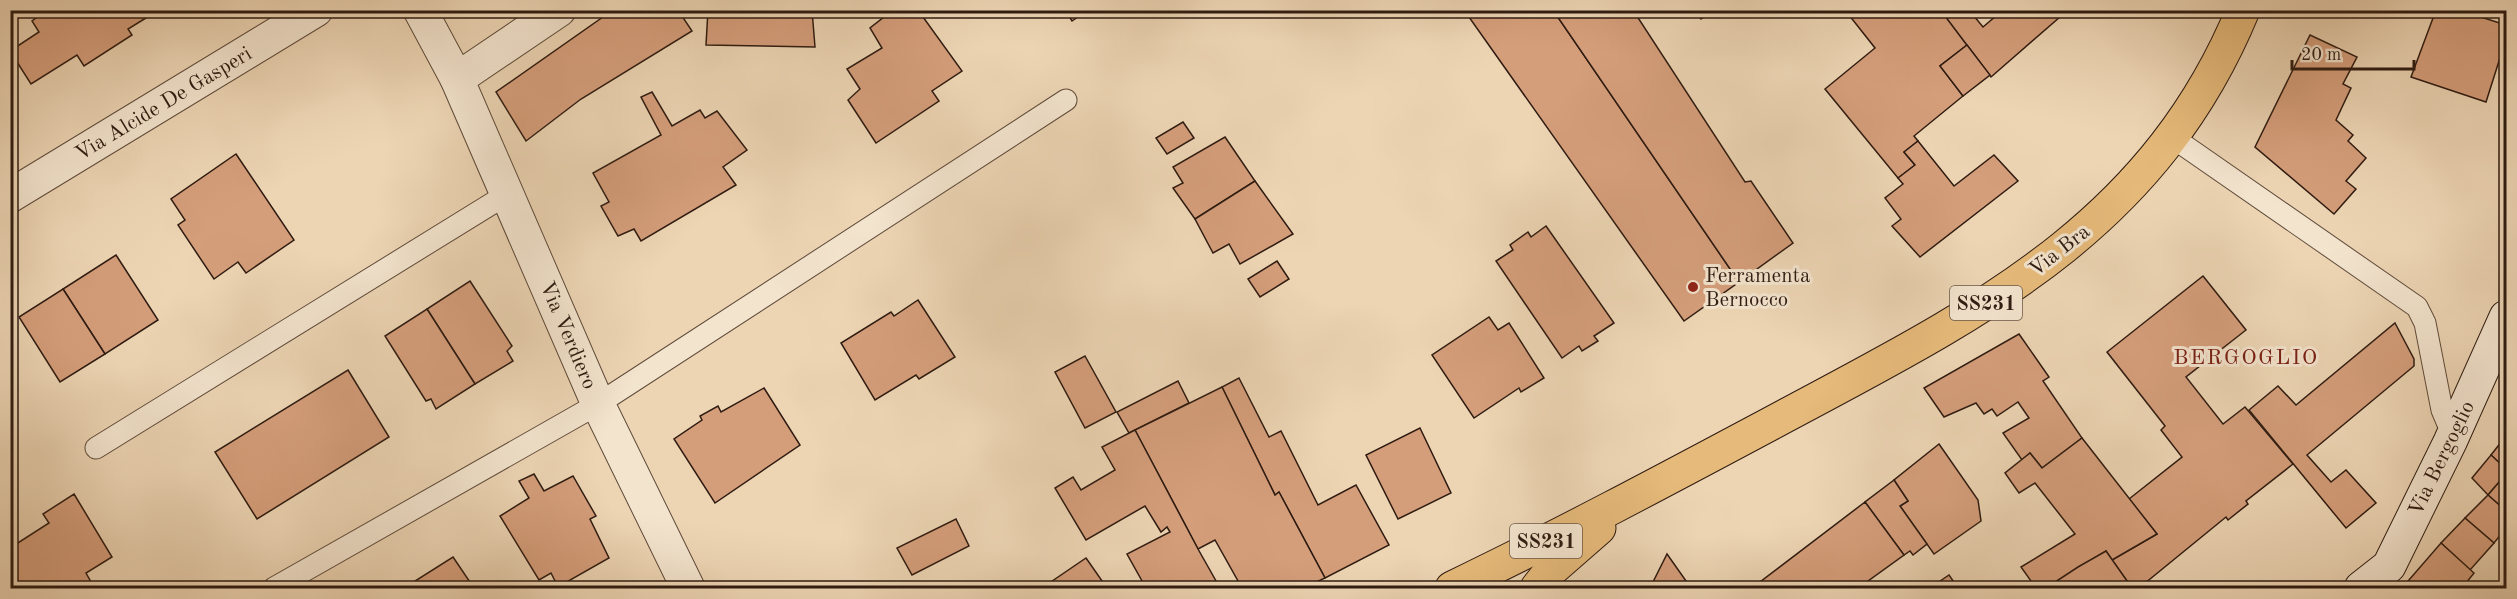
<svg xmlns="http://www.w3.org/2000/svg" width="2517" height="599" font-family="'Old Standard TT',serif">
	<rect width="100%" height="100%" fill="#edd5b4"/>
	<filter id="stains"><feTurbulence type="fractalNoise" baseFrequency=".00333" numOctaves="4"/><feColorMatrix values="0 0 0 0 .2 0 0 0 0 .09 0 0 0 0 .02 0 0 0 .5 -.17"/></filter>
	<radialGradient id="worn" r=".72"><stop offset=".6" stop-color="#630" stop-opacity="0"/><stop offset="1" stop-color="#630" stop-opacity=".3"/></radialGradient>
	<g fill="#d59e7b" stroke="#2e1b11" stroke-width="1.5">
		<path d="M47,10h117l-9,6 -1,-3 -26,16 4,6 -48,31 -7,-11 -46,29 -21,-33 29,-19 -7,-11z"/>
		<path d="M613,10h65l14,21 -111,68 -55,42 -30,-49z"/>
		<path d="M708,10h104l3,37 -109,-2z"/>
		<path d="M887,10h31l44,61 -30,20 7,10 -63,42 -28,-43 12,-11 -13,-20 35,-21 -12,-20 19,-15z"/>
		<path d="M1065,10h23l-16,11z"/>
		<path d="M1464,10h89l186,272 -55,39z"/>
		<path d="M1559,10h74l112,172 6,-1 42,62 -54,39 -184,-269z"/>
		<path d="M1695,10h18l-12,9z"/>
		<path d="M1845,10h96l26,35 -27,21 23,30 -49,40 4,5 -14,11 11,13 -17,13 -73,-89 50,-41z"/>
		<path d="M1951,10h18l14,17 20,-17h65l-77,67 -46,-61z"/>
		<path d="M2436,10h23l47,15v14l-20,63 -75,-25z"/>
		<path d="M2310,35l47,22 -14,27 8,4 -15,32 17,15 -5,6 18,17 -20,23 10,8 -22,25 -79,-67z"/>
		<path d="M1967,45l23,30 -27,21 -23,-30z"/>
		<path d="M652,92l20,34 28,-16 5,8 12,-7 30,39 -24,17 13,18 -95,56 -7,-12 -16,7 -17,-30 8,-4 -16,-29 68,-38 -20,-38z"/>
		<path d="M1183,122l11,16 -27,16 -11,-16z"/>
		<path d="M1225,137l30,44 -60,38 -22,-31 10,-5 -10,-16z"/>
		<path d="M1918,141l36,45 40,-31 24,26 -98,76 -28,-31 9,-7 -16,-21 18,-14 -5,-6 17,-13 -11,-13z"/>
		<path d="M236,154l58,86 -48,33 -8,-11 -24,17 -36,-54 7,-5 -14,-21z"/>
		<path d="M1255,181l38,53 -53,30 -11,-20 -16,9 -18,-34z"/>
		<path d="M1546,226l68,97 -20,13 4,5 -16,10 -3,-5 -17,12 -66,-97 17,-11 -3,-5 18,-13 3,5z"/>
		<path d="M116,255l42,65 -53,34 -42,-65z"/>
		<path d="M1277,261l12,18 -29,18 -12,-18z"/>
		<path d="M2203,276l43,54 -60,47 37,47 22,-17 48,57 -47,37 2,3 -20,16 -2,-3 -87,71h-7l-20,-28 45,-26 -28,-35 53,-42 -21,-27 4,-4 -58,-74z"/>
		<path d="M470,281l42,65 -5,5 6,10 -38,23 -48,-75z"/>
		<path d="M63,289l42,65 -45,28 -41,-65z"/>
		<path d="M918,300l37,57 -36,22 -3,-4 -41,25 -34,-57 50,-31 3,4z"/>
		<path d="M427,309l48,75 -39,25 -5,-10 -5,2 -41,-65z"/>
		<path d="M1489,317l9,13 11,-7 35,55 -23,14 -2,-4 -45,30 -42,-63z"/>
		<path d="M2395,323l19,36v7l-107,89 24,27 15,-12 30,33 -30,25 -97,-118 29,-24 18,19z"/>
		<path d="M2019,334l30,43 -6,4 39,57 -40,30 -12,-15 -8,7 -19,-27 26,-15 -11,-16 -21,14 -5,-7 -8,5 -8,-11 -32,14 -20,-29z"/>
		<path d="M1085,356l31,56 -31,16 -30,-56z"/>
		<path d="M348,370l41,67 -132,82 -42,-67z"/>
		<path d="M1239,378l30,59 12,-6 37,74 38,-20 33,60 -64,33 -46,-86 -4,3 -53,-108z"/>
		<path d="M1178,381l11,22 -60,30 -12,-21z"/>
		<path d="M1222,387l53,108 4,-3 46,86 -21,10h-62l-27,-48 -17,9 -63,-119z"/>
		<path d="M764,388l36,57 -85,58 -41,-64 28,-19 -2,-4 18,-10 3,6z"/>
		<path d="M1420,428l31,65 -53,26 -32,-64z"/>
		<path d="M1135,430l63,119 22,39h-74l-19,-34 43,-22 -3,-5 -6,5 -16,-26 -59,34 -31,-52 18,-11 8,13 34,-20 -13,-23z"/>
		<path d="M2506,436v33l-15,-14z"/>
		<path d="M2082,438l75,96 -45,26 -6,-9 -60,37h-10l-15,-21 54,-33 -40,-51 -16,10 -14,-20 25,-20 12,15z"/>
		<path d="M1939,444l39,56 3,21 -47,33 -34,-48 8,-5 -14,-21z"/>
		<path d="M2491,455l15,14v5l-18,21 -16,-17z"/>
		<path d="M534,474l10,17 29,-15 23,40 -6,3 19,39 -51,29 -7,-14 -12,7 -39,-64 29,-18 -10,-17z"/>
		<path d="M2506,474v37l-18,-16z"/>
		<path d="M1894,480l14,21 -8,5 27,38 -14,11 -3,-4 -6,4 -39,-53z"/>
		<path d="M74,494l38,63 -26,16 5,9 -10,6h-71v-40l39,-25 -6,-9z"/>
		<path d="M2488,495l18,16v17l-12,15 -29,-25z"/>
		<path d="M1865,502l39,53 -40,29 3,4h-115z"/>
		<path d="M2465,518l29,25 -24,27 -29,-27z"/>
		<path d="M956,519l13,27 -57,29 -15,-27z"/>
		<path d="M2441,543l33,30 -12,15h-60z"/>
		<path d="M2106,551l26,37h-86l32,-21z"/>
		<path d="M1667,554l24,34h-41z"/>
		<path d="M453,557l21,31h-70z"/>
		<path d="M1086,558l21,30h-65z"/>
		<path d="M1949,575l9,13h-28z"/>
	</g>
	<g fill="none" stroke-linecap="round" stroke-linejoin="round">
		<defs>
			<g id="service">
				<path d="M2172,137l245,170 8,16 17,87 11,26"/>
				<path d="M96,448l413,-255"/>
				<path d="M274,588l324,-184 468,-304"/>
			</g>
			<g id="minor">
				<path d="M420,10l37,69 141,325 90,184"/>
				<path d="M457,79l102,-69"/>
				<path d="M10,196l306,-186"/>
			</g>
			<path id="secondary" d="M2361,588l28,-22 61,-124 56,-125"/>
			<g id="primary">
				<path d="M1452,588c108,-52 213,-108 318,-164 199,-107 381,-191 473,-414"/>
				<path d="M1537,588l15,-19 47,-41"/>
			</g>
		</defs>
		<use href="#service" stroke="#5e4a3a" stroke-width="23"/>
		<use href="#minor" stroke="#5e4a3a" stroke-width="35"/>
		<use href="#secondary" stroke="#2e1b11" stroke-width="35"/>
		<use href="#primary" stroke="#2e1b11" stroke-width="35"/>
		<use href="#service" stroke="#f3e4ce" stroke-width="21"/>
		<use href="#minor" stroke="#f3e4ce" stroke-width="33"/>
		<use href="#secondary" stroke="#f3e4ce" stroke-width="33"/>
		<use href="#primary" stroke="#e6ba7a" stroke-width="33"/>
	</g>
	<circle fill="#8f2418" stroke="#f3e4ce" stroke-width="2" cx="1693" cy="287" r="6"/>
	<g text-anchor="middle" stroke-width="6" stroke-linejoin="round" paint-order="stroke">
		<g fill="#f3e4ce" stroke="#69574a" stroke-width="1.5">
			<rect x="1950" y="286" width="72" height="34" rx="4.5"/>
			<rect x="1510" y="524" width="72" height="34" rx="4.5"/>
		</g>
		<g font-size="20" font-weight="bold" fill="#2e1b11">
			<text x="1986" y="310">SS231</text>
			<text x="1546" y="548">SS231</text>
		</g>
		<g font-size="21" fill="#2e1b11" stroke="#f3e4ce">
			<text transform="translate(163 103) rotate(-31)" y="7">Via Alcide De Gasperi</text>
			<text transform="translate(2059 250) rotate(-38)" y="7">Via Bra</text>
			<text transform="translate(569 335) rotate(67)" y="7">Via Verdiero</text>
			<text transform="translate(2441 458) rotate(-64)" y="7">Via Bergoglio</text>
		</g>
		<g font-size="21" fill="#2e1b11" stroke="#f3e4ce" text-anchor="start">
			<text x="1705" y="282">Ferramenta<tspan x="1705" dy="24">Bernocco</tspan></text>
		</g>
		<g font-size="22" letter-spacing="1.5" fill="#7a1f14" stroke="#f3e4ce">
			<text x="2246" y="364">BERGOGLIO</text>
		</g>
	</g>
	<rect width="2517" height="599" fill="none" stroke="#edd5b4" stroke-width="36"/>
	<rect x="12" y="12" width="2493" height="575" fill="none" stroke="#2e1b11" stroke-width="3"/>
	<rect x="18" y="18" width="2481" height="563" fill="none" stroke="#2e1b11" stroke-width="1.5"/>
	<path d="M2292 60v9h122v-9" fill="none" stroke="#2e1b11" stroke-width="3"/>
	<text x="2301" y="60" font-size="18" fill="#2e1b11" stroke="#f3e4ce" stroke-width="4.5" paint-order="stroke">20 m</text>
	<rect width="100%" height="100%" filter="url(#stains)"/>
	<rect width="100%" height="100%" fill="url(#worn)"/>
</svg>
